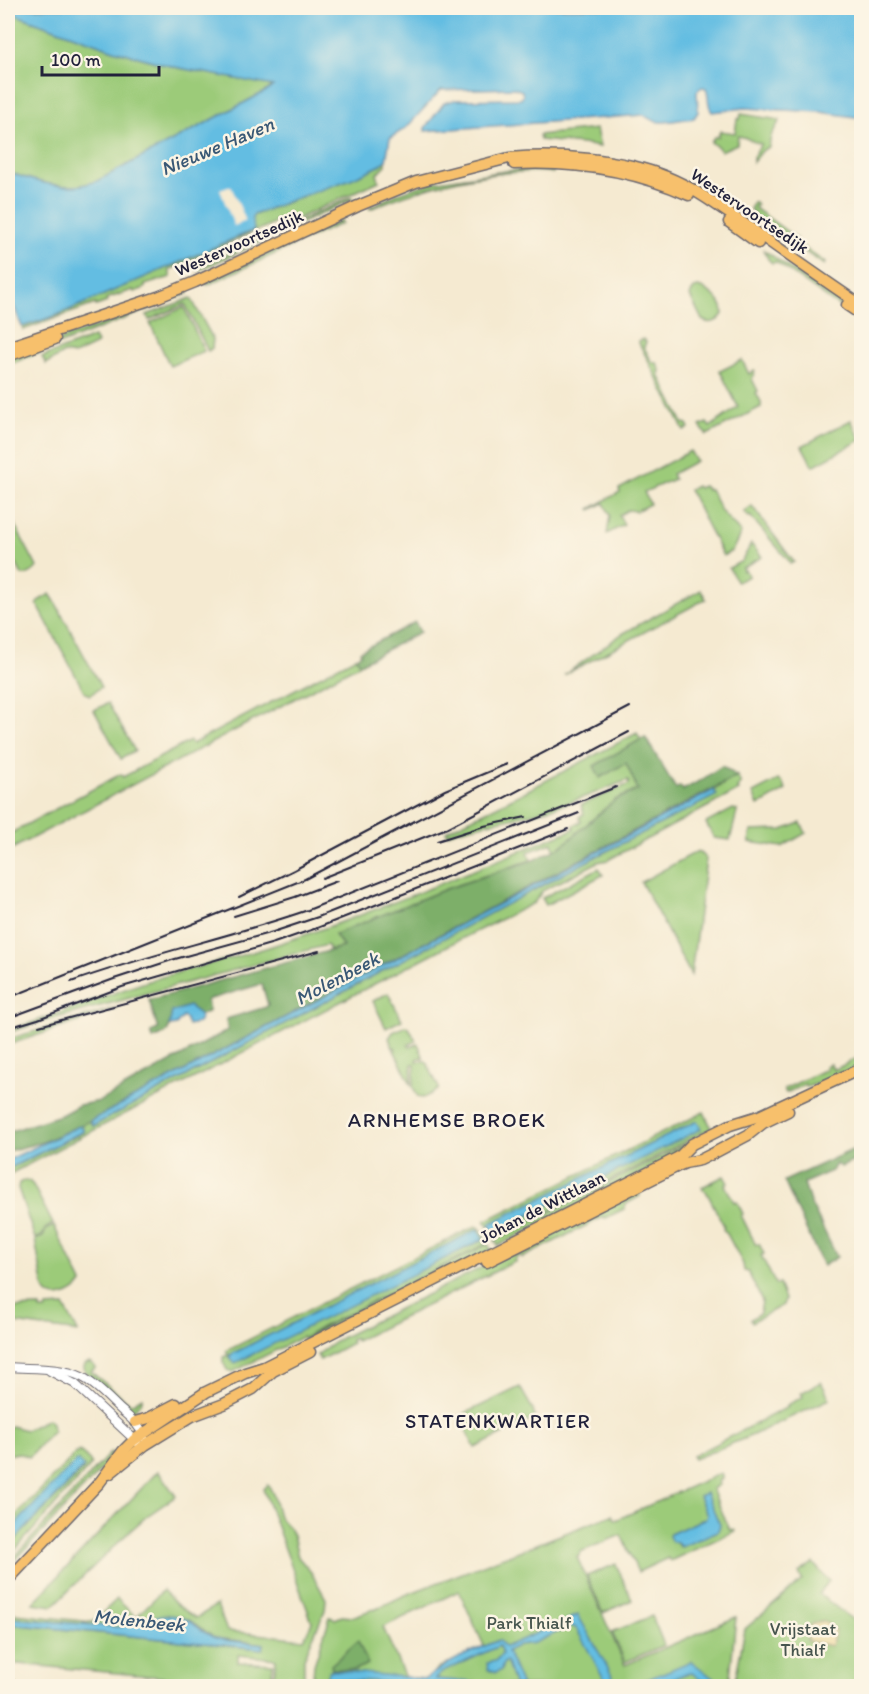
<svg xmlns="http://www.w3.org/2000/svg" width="869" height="1694" font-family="Itim,sans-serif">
	<rect width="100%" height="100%" fill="#fcf5e5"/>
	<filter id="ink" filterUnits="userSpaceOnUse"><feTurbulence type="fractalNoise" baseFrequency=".0167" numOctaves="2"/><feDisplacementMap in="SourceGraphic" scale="12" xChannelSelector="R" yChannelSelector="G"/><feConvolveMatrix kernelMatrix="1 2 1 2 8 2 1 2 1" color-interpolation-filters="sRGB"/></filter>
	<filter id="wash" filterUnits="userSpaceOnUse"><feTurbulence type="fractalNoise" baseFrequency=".008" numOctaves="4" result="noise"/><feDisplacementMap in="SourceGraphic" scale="24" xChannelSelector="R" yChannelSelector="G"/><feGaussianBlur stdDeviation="1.35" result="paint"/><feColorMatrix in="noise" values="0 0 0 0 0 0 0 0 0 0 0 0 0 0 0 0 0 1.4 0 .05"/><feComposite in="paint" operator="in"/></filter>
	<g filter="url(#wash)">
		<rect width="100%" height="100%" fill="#f5ead1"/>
		<g fill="#9ccb79" stroke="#5f765a" stroke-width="1.5" fill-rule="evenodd">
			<path d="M8,12l106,38 60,17 99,18 -5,5 -171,91c-7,2 -16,5 -23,5 -22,1 -46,-7 -66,-14z"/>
			<path d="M741,114l39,6 -9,16 -2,11 -6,3 -10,12v-5l8,-13c-9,-2 -14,-7 -23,-8l-1,8 -16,7 -4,-5 -6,-3 3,-6h4l2,-6 15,2 2,-14h3z"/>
			<path d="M596,129l4,18 -18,-3 -42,-4 -1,-5z"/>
			<path d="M386,160v5l-9,9 2,7 -89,41 -4,-6 -12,6v1l-105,47 2,7 -26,8v3l-11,4 -1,-2 -27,9 1,3 -11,4 -1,-2 -72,26 -1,-3 33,-11 198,-86 -1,-13 2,-2 125,-49z"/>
			<path d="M531,169l23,1 -1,3c-16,-3 -31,-1 -47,0 -47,4 -93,17 -136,36l-1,-2 30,-14 33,-11 74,-11z"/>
			<path d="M351,197l2,2 -155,72 -1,-3z"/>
			<path d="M754,202l3,3 -2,3 41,30 -1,3 30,22 -1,2 -67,-47 -7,-9z"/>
			<path d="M341,220l1,3 -135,62 -2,-3z"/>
			<path d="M764,250l97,68v4l-85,-60 -4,1 -4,-4z"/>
			<path d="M698,287c11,3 26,14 25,27 -5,8 -13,11 -21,6l-12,-24c1,-4 3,-8 8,-9z"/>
			<path d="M188,290l1,3 -181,72v-7l89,-32z"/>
			<path d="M191,298l22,41 -1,9 -4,3 -23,-47 -36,16 -2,-5z"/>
			<path d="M184,307l20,44 -34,15 -20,-43z"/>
			<path d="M94,337l3,7 -23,11 -10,-2 -18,11 -4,-7z"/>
			<path d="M644,339l2,3 -2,5 8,15 5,1 3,7 -1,5 24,48 4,1 2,4 -5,3 -46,-90z"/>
			<path d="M742,360l7,14 5,-4 1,1 -3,8 6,12 -2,2 5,9v5l-54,28 -7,-9 7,-3 3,4 28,-20 -18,-36z"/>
			<path d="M851,420l10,20 -48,26 -11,-20z"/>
			<path d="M690,451l6,10 -24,13 2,5 -30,13 6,12 -14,7 -8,-1 -9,5 5,10 -17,9 3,-19 -6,-12 -13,7 -1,-1 30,-17 -1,-3z"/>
			<path d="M696,486l2,2 5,-2 4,4 3,-1 11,22 20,22 -9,18 -9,5 -34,-66z"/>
			<path d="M752,506l42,56 -4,2v-2l-40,-46 -2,1 -4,-5z"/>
			<path d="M8,512l29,55c-2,4 -10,9 -15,8l-14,-28z"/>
			<path d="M751,544l11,13 -20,11 1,3 2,-1 4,6 -12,6 -8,-14 13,-7z"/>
			<path d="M701,590l5,9 -142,76 58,-41z"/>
			<path d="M50,594l4,6 44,81 3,6 -11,8 -5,-2 -48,-89 1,-3z"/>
			<path d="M356,657l4,7 -352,187v-16l14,-8 99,-53 2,3 67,-36 2,3z"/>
			<path d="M108,703l27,48 -14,8 -27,-49z"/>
			<path d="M637,733l4,7 -47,26 32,-3 12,27 -23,10 -53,46 -7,4 -3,-7 -24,9 3,8 -85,29 -111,45 8,13 -13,3 -3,-5 -282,76 -37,12v-3c48,-14 94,-34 141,-49 44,-14 89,-23 132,-38 99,-32 196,-75 293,-114v-4l7,-3 -2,-5 5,-3 -3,-9 48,-21 -1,-4c-27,11 -54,22 -83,30 -32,9 -66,13 -98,24l-1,-3 61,-30z"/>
			<path d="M737,776l4,8 -4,4 2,2 -131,70 -10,2 -56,29 -8,12 -77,38 -449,234v-6l76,-37 -3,-7 9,-4 3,5 502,-269 121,-62 -2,-5z"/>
			<path d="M778,780l4,2 4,8 -28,16 -5,-13z"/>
			<path d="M733,809l4,1v2l-7,28 -16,-2 -8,-15z"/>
			<path d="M801,823l5,10 -24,14 -33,-5 2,-11 31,-1z"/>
			<path d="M698,851l8,8 -15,116 -50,-93z"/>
			<path d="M599,868l4,7 -57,30 -4,-7z"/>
			<path d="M388,993l14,27 -16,8 -13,-27z"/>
			<path d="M115,1008l1,1 -108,36v-6z"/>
			<path d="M406,1026l3,2 7,13 -8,4 2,2 8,-3 6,14h-6l-1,3h9l13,27 -2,3 -14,7 -5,-1 -5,-10 2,-23h-3l-1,20 -17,-34 2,-1 -1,-2 -2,1 -4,-10 4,-6z"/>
			<path d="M861,1056v9l-31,15 -24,7 -1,-3 -19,9 -2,-4 42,-20 -1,-3 5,-2 4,6z"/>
			<path d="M704,1112l7,15 -1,2 -215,110 -10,-18zM697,1121l-117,69v2l-1,-2 -85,43 -4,-9z"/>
			<path d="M690,1142l-11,12 -181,92 -3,-6 99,-50 3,1 1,-3z"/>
			<path d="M724,1176l4,7 -3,2 9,17 3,-1 6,13 -2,1 15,30 3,-1 5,10 -3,1 15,30 3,-1 6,15 -2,6 -31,17 -1,-3 9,-6 2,-12 -14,-29 -4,-1 -1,-7 -16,-30 -4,-5 1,-3 -18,-35 -3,-1 -1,-3z"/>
			<path d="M25,1180l4,1 4,4 20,39 -8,5 -3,7 -7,3 -17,-51 1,-5z"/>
			<path d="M639,1193l1,3 -14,8 -2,5 -18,9 -3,-1 -81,41 -1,-3 -6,3 1,3 -160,80 -1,-3 -4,2 1,3 -32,17 -3,-5 24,-17 269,-135z"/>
			<path d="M54,1226l28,57c-7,12 -31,21 -38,6l-9,-49 8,-3 3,-7z"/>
			<path d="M476,1226l4,2 8,15 -166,84 -18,11 184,-94 3,6 -149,75 -38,15 -2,-3 -69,35 -6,-2 -4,-8v-5l5,-2 -2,-4zM478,1230l5,9 -3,2 -250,116v-2z"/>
			<path d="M64,1306l14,26 -70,-10v-14l32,-1v3h6l1,-3z"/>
			<path d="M89,1362l5,3 1,3 -4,4 40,32 11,-7v4l-9,10 -6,-3 -40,-33 -3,-6v-4z"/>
			<path d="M821,1382l9,17 -77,36 -59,24 -2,-3 96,-49 -1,-2 16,-8 -2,-4z"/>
			<path d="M520,1387l13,23 2,8 -60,30 -16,-32z"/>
			<path d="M48,1419l4,4 1,8 -24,26 -11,-4 -10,2v-27l3,-2 15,4z"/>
			<path d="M80,1451l12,13 -84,94v-11l76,-79 -76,64v-8l66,-69z"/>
			<path d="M111,1452l3,4 -106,112v-4z"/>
			<path d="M158,1471l18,25 -29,20 -18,16 -76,74 -20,-3z"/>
			<path d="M721,1473l2,5 -5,3 1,4 -7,4 18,41 4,-1 1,2 -65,30 -2,-3 -30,14 -17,-37 -41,17v3l-3,2 48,108 111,-48 -7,69h-417l2,-21 16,-48 5,2 7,-3 10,1 21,-8 1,1 29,-14 209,-81 4,5zM699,1496l19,35 -39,15 -9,-12 36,-16 1,-3zM459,1591l25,55 -46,22 -10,10 -5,1 -18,-1 -22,-51z"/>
			<path d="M267,1485l2,1 4,8 6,23 10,11 4,7 5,22 13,15 15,27 -1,11 -21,48v28l-31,-2 3,-25 -38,-4v7l35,2 -2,20 -35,-3v3l-228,-21v-58l7,9 78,8 24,-23 19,18 27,-27 13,14 20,14 21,-13 10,26 77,8 8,-17 -49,-133zM12,1618l106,9 70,-8 27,19 49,6 -1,5 -245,-24 -8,-1z"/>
			<path d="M813,1563l16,18 -10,13 42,32v60h-127l11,-57 57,-49 -3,-7z"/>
			<path d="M616,1564l16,36 -29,13 -16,-37z"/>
			<path d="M652,1616l12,29 -39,17 -13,-30z"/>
		</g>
		<g fill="#7daf69" stroke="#506852" stroke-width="1.5">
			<path d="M415,622l5,10 -60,32 -4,-7 5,-3 -1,-3z"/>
			<path d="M645,737l31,52 4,-3 3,4 20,-11 19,-13 15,10 -647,345 -47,21 -35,9v-19l53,-17 18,-10 21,-4 128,-71 -2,-11 40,-12 2,-2 -6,-21 -55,16 2,11 -8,4 -12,-9 -17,6c-4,19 1,20 -19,27l-2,-7 7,-3 -9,-29 194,-53 -8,-13 111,-45 90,-30 26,-13 53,-46 23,-10 -12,-27 -26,15 -6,-12z"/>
			<path d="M861,1146v12l-20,9 -5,-3 -4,7 -28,12 6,19 27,55 -14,9 -39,-85z"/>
			<path d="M358,1641l10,23 -14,6 -22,-1 -1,-4z"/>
		</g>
		<path fill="#eeda9e" stroke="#887e6c" stroke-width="1.5" d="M823,1621l13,9 -5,16 -24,-5c3,-14 0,-19 16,-20z"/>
		<g fill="#64bde2" stroke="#43708e" stroke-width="1.5" fill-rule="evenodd">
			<path d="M8,8h853v110l-41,-6 -76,-4 -32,4c-5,-7 -3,-16 -6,-24l-4,-1 -5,4 1,21 -4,6c-5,1 -10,1 -15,2 -14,2 -23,5 -35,-5l-219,16v-3l19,-25 11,-3 66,-1 2,-3 -1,-5 -7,-3 -74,2 -35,38 -16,10 -4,22 -7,6 -28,13 -59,21 -38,15 -2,2 2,13 -199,86 -33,11 -10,-26h-4v-129c20,7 44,15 66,14 7,0 16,-3 23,-5l171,-91 5,-4 -99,-19 -60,-17 -106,-38z"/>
			<path d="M714,790l3,5 -122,62 -502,269 -3,-5z"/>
			<path d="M189,1006l12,9 -3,8 -10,2 -2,-6 -3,-2 -7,8 -7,1 3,-14z"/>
			<path d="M697,1121l4,8 -120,60 -1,3 -2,-2 -84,43 -5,-9z"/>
			<path d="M81,1125l3,6 -76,38v-9z"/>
			<path d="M478,1229l5,10 -3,2 -245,122 -5,-6v-2z"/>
			<path d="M77,1460l7,7 -76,80v-15z"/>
			<path d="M706,1493l14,32 -2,6 -37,16 -4,-5h-5l-3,-6 1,-2 36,-16 1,-3 -8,-19z"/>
			<path d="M167,1615c28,2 25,12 46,22 11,5 38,5 51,7l-1,5 -253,-25 1,-6 107,9 39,-11z"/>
			<path d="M578,1615l40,71h-10l-32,-58 -5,-2 -37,17 -15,2 -12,6 15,35h-56l-138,-7 -2,-1 4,-8 96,9c21,-18 47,-28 73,-39l6,7zM499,1646l3,8 -7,7 -8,2 1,7 8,3 5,-3 2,-6 3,-3 9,25 -79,-7 5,-6z"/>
			<path d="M691,1661l32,25h-15l-16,-13 -7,1 -30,12h-23z"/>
		</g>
		<path fill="#f5ead1" d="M231,186l15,35 -12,5 -14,-36z"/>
	</g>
	<g filter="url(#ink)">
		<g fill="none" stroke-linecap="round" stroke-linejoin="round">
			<defs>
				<g id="minor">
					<path d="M8,1367c23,2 52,-1 74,10 14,7 27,22 39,33 9,8 20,16 23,28"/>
					<path d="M50,1371l25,13 62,58"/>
				</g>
				<g id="major">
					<path d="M514,164c61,-3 120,6 175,31"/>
					<path d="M729,222l29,21"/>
					<path d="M847,305l15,10"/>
					<path d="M8,347l150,-50 37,-15 163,-76 58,-24 93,-24c49,-4 112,0 158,19 30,12 55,32 82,50 37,27 75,53 113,79"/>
					<path d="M8,356l47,-17"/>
					<path d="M487,1262l191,-96 7,-3 15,-3 14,-7 34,-18 15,-12 25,-12"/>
					<path d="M135,1422l14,-4 27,-14"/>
					<path d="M109,1474l36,-29 47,-29 32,-12 29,-15 20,-18 37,-19"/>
					<path d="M8,1580l92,-98 23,-31 11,-11 72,-48 39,-19 19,-6 415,-210 13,-13 38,-19 29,-9 103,-48"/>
				</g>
			</defs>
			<use href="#minor" stroke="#6c6870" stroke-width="10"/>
			<use href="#major" stroke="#6c6870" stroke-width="13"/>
			<use href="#minor" stroke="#fff" stroke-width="8"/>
			<use href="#major" stroke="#f7c06c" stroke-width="10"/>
			<g stroke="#22223b" stroke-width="2">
				<path d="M437,841l47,-15 42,-9"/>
				<path d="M322,878l125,-50 182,-96"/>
				<path d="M239,897l55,-27 151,-80 62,-26"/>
				<path d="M234,916l61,-19 42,-16"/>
				<path d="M71,982c78,-28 159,-45 237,-72l308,-123"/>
				<path d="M8,998l297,-119 325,-172"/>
				<path d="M8,1018l106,-39 61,-20 98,-27 45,-15 261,-104"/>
				<path d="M39,1026l280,-75"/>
				<path d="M8,1028l30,-9 84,-32 152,-44 43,-15 251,-99"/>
				<path d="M8,1680l66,6"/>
			</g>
		</g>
	</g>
	<g text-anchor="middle" stroke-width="5" stroke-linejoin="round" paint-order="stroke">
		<g font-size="18" fill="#22223b" stroke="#fcf5e5">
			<text transform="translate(750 211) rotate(34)" y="6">Westervoortsedijk</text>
			<text transform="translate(239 243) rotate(-24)" y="6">Westervoortsedijk</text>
			<text transform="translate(542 1207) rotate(-27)" y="6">Johan de Wittlaan</text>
		</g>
		<g font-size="18" fill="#47554e" stroke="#fcf5e5">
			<text x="529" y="1629">Park Thialf</text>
			<text x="803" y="1635">Vrijstaat<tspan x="803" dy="21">Thialf</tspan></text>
		</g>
		<g font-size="20" font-style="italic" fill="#395875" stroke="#fcf5e5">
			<text transform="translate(217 146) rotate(-23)" y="7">Nieuwe Haven</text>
			<text transform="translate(337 978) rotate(-28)" y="7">Molenbeek</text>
			<text transform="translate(139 1620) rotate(6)" y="7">Molenbeek</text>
		</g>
		<g font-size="20" letter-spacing="1.5" fill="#22223b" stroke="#fcf5e5">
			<text x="498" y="1428">STATENKWARTIER</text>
		</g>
		<g font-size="21" letter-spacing="1.5" fill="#22223b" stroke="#fcf5e5">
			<text x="447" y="1127">ARNHEMSE BROEK</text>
		</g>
	</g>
	<rect width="869" height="1694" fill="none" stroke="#fcf5e5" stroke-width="30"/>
	<path d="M42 66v9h117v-9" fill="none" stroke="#22223b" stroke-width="3"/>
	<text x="51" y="66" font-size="18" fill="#22223b" stroke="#fcf5e5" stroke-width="4.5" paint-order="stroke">100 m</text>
</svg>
